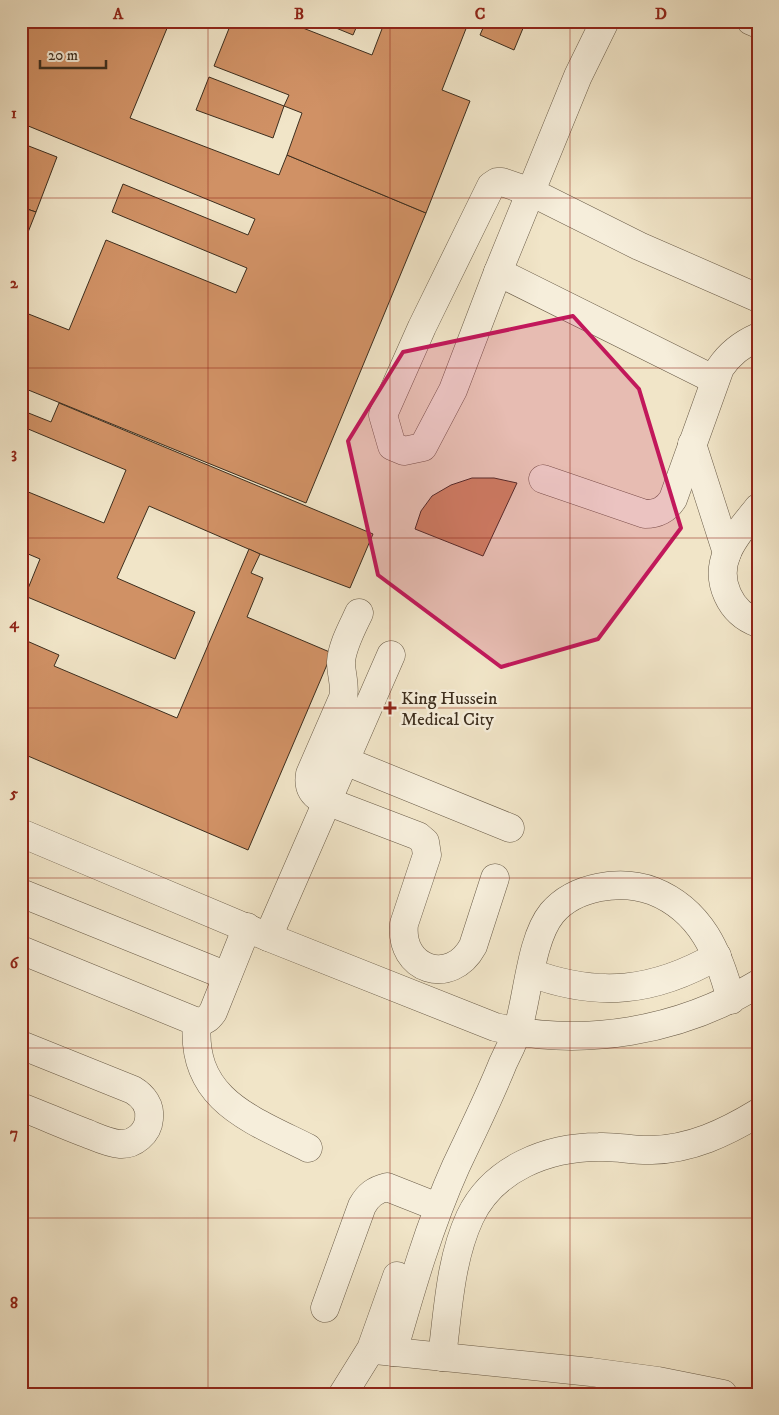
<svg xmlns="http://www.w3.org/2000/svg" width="779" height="1415" font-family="'IM FELL DW Pica',serif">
	<rect width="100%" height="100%" fill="#f1e5c8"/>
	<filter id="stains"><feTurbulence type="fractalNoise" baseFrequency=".004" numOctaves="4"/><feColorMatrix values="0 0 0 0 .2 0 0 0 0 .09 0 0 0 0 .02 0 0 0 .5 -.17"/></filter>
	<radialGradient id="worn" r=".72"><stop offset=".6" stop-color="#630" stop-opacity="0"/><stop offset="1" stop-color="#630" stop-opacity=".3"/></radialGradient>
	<g fill="#d09165" stroke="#3d2e1e">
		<path d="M21,21h57l13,6 2,-6h77l-40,97 149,57 8,-20 139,58 -120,290 -285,-116v-76l48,19 37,-90 130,53 11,-25 -135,-56 11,-28 125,51 7,-16 -234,-96z"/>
		<path d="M232,21h53l87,34 13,-34 12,2v-2h72l-27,69 28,11 -44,112 -139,-58 15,-42 -18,-7 5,-11 -75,-29z"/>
		<path d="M319,21h40l-6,14z"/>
		<path d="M486,21h40l-12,29 -34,-15z"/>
		<path d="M209,77l75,29 -11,32 -77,-28z"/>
		<path d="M21,143l36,14 -21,55 -15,-5z"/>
		<path d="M21,207l15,5 -15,38z"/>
		<path d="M59,403l314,131 -23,54 -90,-34 -111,-48 -32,72 78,34 -20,47 -150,-63 15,-37 -19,-8v-62l83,34 22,-53 -105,-44v-16l30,12z"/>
		<path d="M472,478h22l23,5 -34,73 -68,-27 6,-18 11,-15 19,-11z"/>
		<path d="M249,549l11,5 -9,19 12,5 -16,39 85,36 -84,197 -227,-97v-100l6,-12 32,14 -5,11 123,52z"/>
	</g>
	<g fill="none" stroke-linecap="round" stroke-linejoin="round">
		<defs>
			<g id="minor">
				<path d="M605,21l-27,55 -80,196 -45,118 -30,57 -19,4 -12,-5 -9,-31 39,-88 69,-141 6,-4h5l29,10 108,54 119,52"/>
				<path d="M751,21l7,3"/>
				<path d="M498,272l217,108"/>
				<path d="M692,444l35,109"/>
				<path d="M543,479l102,35c13,0 21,-4 28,-15l47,-131c10,-15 22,-24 38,-31"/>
				<path d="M758,508c-11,14 -25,29 -31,45 -12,28 3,60 31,70"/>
				<path d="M359,613c-7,15 -17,33 -18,49 0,13 5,23 2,36l-33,76c-2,11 1,19 11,25l97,37 7,6 2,13 -23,69c-5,46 47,63 69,22l22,-68"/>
				<path d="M345,761l165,67"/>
				<path d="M21,833l247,104 227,90c89,21 185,4 263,-43"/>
				<path d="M21,893l206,83"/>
				<path d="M268,937l123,-282"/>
				<path d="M21,950l176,72c8,-1 11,-3 16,-10l34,-85"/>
				<path d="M531,973c68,25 123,19 186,-17"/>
				<path d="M197,1022c-7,77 53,97 111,126"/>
				<path d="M21,1045l112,45c10,6 18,16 16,29 -1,14 -15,26 -29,25 -13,-1 -26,-8 -37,-12 -21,-8 -41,-17 -62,-25"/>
				<path d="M325,1308l37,-102c6,-11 13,-16 25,-19l38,15"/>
				<path d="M375,1350l216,22 67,9 65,13"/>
				<path d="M393,1352c18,-63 36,-126 63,-186 16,-34 33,-68 47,-103 5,-10 10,-21 14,-31 11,-34 13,-92 35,-119 23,-27 69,-34 101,-22 48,19 66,62 78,109"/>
				<path d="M442,1357c6,-46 8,-97 28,-140 23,-49 78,-70 129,-70 18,-1 35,4 53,3 39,-1 73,-17 106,-37"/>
				<path d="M343,1394l28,-45 26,-73"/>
			</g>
		</defs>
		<use href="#minor" stroke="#6a5c48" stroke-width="29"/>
		<use href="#minor" stroke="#f6eedb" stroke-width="28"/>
	</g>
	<path fill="#c2185b" fill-opacity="0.2" stroke="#c2185b" stroke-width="4" stroke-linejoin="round" d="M573,316l66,73 42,139 -83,111 -97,28 -123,-92 -30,-134 55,-89z"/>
	<path fill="none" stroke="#8f2418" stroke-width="1" stroke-opacity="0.55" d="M208,21v1373M390,21v1373M570,21v1373M21,198h737M21,368h737M21,538h737M21,708h737M21,878h737M21,1048h737M21,1218h737"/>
	<path fill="#8f2418" stroke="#f6eedb" stroke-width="2" d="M387.5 700.5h5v5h5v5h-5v5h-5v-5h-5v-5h5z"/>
	<g text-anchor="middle" stroke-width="5" stroke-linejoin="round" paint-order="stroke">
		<g font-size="18" fill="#3d2e1e" stroke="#f6eedb" text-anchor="start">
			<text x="401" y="704">King Hussein<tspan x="401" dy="21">Medical City</tspan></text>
		</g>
	</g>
	<rect width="779" height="1415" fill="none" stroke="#f1e5c8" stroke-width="55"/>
	<path d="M40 60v8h66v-8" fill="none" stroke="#3d2e1e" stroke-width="2.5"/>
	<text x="48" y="60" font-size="15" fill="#3d2e1e" stroke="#f6eedb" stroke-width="4" paint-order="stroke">20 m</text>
	<rect x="28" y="28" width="724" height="1360" fill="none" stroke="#8f2418" stroke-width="2"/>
	<g font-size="16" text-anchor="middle" font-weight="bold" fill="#8f2418">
		<text x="118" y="19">A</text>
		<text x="299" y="19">B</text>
		<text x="480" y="19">C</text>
		<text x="661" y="19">D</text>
		<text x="14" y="118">1</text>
		<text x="14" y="288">2</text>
		<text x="14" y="458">3</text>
		<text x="14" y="628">4</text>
		<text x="14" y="798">5</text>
		<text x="14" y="968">6</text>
		<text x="14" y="1138">7</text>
		<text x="14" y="1308">8</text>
	</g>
	<rect width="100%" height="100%" filter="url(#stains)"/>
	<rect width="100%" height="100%" fill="url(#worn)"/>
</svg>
